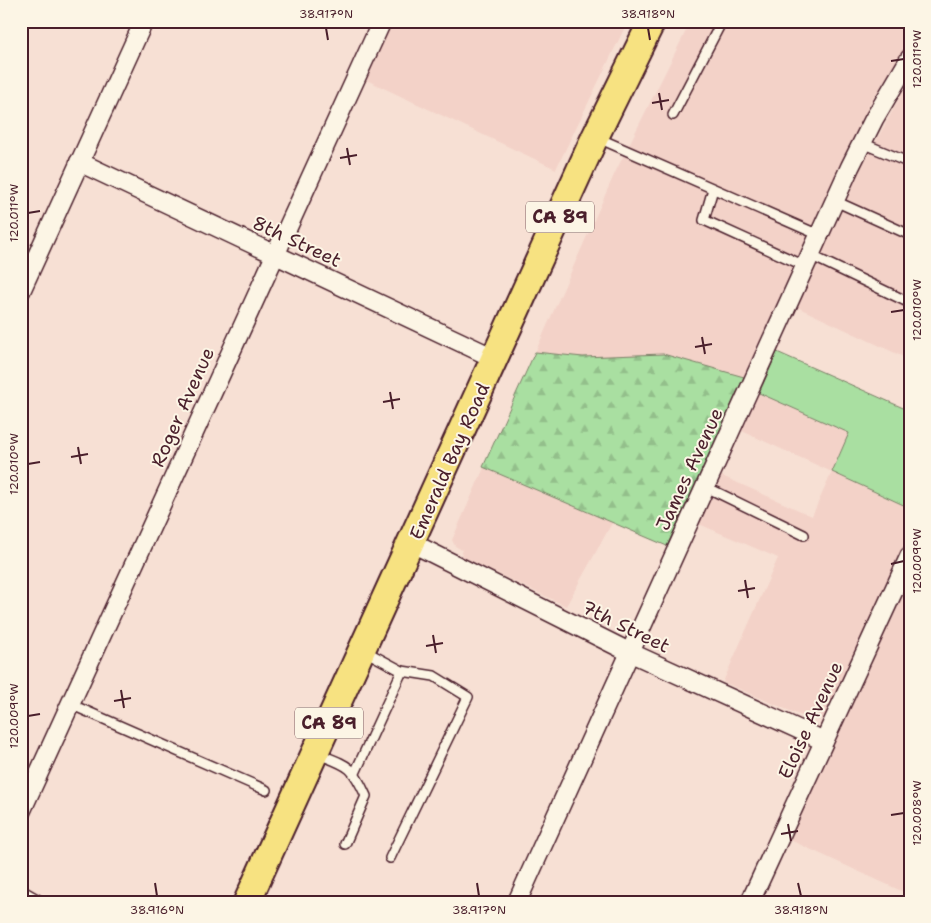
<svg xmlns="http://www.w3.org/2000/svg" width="931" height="923" font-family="'Shantell Sans',sans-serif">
	<defs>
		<pattern id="forest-firs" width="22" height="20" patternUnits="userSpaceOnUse" patternTransform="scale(1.25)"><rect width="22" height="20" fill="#a9dfa1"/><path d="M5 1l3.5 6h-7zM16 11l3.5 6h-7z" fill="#93bf8b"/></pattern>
	</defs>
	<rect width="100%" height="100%" fill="#f7e0d4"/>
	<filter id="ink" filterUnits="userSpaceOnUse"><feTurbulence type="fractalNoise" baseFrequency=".02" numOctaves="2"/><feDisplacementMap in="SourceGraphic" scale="10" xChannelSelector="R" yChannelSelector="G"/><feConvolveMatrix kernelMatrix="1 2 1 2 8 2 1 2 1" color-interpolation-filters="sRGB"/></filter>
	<g filter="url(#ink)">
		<g fill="#f3d2c8">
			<path d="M386,21h242l-72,148 -196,-92z"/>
			<path d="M691,21h219v19l-40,63 -23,47 -180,396 -55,-23 -46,83 -104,-49v-7l-7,-4 -3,-6 162,-365z"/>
			<path d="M904,90l6,3v267l-113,-53 63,-137z"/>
			<path d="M759,393l91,40 -18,39 78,36v23l-78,174 -6,11 -8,4 -14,-3 -81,-35 55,-124 -79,-34 23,-48 90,40 20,-44 -90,-41z"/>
			<path d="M910,580v315l-120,-55z"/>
		</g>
		<path fill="#a9dfa1" stroke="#7a7f66" d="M777,352l133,59v97l-78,-36 17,-39 -90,-40z"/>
		<path fill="url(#forest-firs)" stroke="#7a7f66" d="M535,352l48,5 80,-3 81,23 -77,169 -184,-79z"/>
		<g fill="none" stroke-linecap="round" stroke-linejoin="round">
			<defs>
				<g id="lane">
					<path d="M673,115l49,-94"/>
					<path d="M598,138l221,97"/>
					<path d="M862,143l48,20"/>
					<path d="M713,189l-9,31 101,46"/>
					<path d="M835,201l75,34"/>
					<path d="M810,255l100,48"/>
					<path d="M704,486l100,49"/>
					<path d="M363,650l39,21 32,5 34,21 -78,161"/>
					<path d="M70,704l196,86"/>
					<path d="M318,754c31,12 34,11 48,42l-21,48"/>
					<path d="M355,773l47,-102"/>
					<path d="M21,890l21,12"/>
				</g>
				<g id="street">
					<path d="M79,162l417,197"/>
					<path d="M21,291l123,-270"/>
					<path d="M412,543l217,109 195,89"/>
					<path d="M21,812l361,-791"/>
					<path d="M517,902l333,-735 24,-48 36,-61"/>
					<path d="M750,902l160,-347"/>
				</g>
				<path id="primary" d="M247,902l348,-765 57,-116"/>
			</defs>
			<use href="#lane" stroke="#4a1f2b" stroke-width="12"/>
			<use href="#street" stroke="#4a1f2b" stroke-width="21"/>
			<use href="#primary" stroke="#4a1f2b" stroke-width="30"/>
			<use href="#lane" stroke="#fcf5e5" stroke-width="9"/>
			<use href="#street" stroke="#fcf5e5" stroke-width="18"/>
			<use href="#primary" stroke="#f7e281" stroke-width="26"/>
		</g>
	</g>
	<path fill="none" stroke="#4a1f2b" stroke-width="2" d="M326,28l2,12M648,28l2,12M891,61l13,-2M659,93l3,17M652,103l17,-3M347,148l3,17M340,158l17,-3M28,213l12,-2M891,312l13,-2M702,337l3,17M695,347l17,-3M390,392l3,17M383,402l17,-3M78,447l3,17M71,457l17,-3M28,464l12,-2M891,564l13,-3M745,580l3,18M738,591l17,-3M433,635l3,18M426,646l17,-3M121,690l3,18M114,701l17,-3M28,716l12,-2M891,815l13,-2M788,824l3,17M781,834l17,-3M155,883l2,13M477,883l2,13M798,883l3,13"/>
	<g text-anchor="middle" stroke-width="4" stroke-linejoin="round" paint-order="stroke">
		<g fill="#fcf5e5" stroke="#7f5f63" stroke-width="1">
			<rect x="526" y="201.5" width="68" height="31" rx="4"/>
			<rect x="295" y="707.5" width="68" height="31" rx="4"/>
		</g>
		<g font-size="18" font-weight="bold" fill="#4a1f2b">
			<text x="560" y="223">CA 89</text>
			<text x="329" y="729">CA 89</text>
		</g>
		<g font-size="19" fill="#4a1f2b" stroke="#fcf5e5">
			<text transform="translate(297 241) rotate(25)" y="7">8th Street</text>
			<text transform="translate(182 407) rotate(-66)" y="7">Roger Avenue</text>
			<text transform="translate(449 461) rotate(-66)" y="7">Emerald Bay Road</text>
			<text transform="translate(689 469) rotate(-65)" y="7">James Avenue</text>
			<text transform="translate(626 626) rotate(26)" y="7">7th Street</text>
			<text transform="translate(810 720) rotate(-65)" y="7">Eloise Avenue</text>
		</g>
	</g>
	<rect width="931" height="923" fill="none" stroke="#fcf5e5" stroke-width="55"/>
	<rect x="28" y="28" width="876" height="868" fill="none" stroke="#4a1f2b" stroke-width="2"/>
	<g font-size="12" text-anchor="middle" fill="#4a1f2b">
		<text x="326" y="18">38.917°N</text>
		<text x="648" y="18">38.918°N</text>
		<text transform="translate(917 59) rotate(-90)" y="4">120.011°W</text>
		<text transform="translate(14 213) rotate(-90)" y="4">120.011°W</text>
		<text transform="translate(917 310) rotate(-90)" y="4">120.010°W</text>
		<text transform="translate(14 464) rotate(-90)" y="4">120.010°W</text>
		<text transform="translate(917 561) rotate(-90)" y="4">120.009°W</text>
		<text transform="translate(14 716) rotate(-90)" y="4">120.009°W</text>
		<text transform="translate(917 813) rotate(-90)" y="4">120.008°W</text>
		<text x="157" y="914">38.916°N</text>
		<text x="479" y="914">38.917°N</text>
		<text x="801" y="914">38.918°N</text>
	</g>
</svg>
